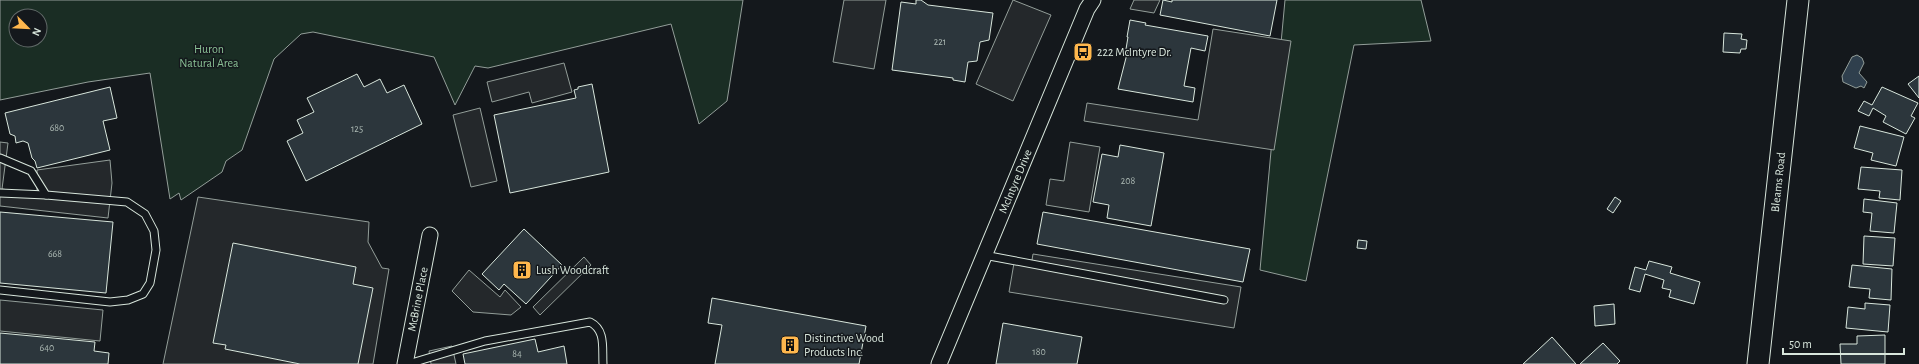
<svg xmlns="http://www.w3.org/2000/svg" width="1919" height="364" font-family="'Alegreya Sans',sans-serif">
	<rect width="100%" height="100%" fill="#14181c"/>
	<g fill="#1a2d24" stroke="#939e99" fill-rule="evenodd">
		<path d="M0,0h743l-16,101 -28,23 -28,-100 -183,44 -13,-2 -20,39 -21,-48 -121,-25 -12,2 -27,25 -32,91 -16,11 -4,11 -41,28 -2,-7 -9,6 -20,-126 -62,9 -88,18zM16,16h24v24h-24z"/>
		<path d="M1285,0h136l10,41 -77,4 -48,236 -46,-11z"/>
	</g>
	<g fill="#24282b" stroke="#939e99">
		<path d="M844,0h42l-12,69 -41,-7z"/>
		<path d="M1013,0l38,15 -38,86 -37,-17z"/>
		<path d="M1134,0h26l-6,13 -24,-4z"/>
		<path d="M1213,29l78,12 -17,109 -190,-29 3,-18 111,17z"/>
		<path d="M564,63l8,29 -40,11 -3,-11 -37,10 -5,-20z"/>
		<path d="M480,108l17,73 -26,6 -18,-72z"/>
		<path d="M0,142l8,1 -6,46 35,5v-24l73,-10 2,23 -4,35 -108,-12z"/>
		<path d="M1070,142l30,5 -11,65 -43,-7 4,-26 14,2z"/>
		<path d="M198,197l171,25 -1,20 14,26 7,1 -16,95h-210z"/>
		<path d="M1033,254l208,33 -7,41 -225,-36 5,-29 17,3z"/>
		<path d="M584,257l7,8 -51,50 -7,-8z"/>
		<path d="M469,270l31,27 5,-7 16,17 -10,8 -38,-3 -21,-21z"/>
		<path d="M0,300l103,10 -3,31 -100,-10z"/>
		<path d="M452,346l4,18h-25l-2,-13z"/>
	</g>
	<path fill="#2f3f4d" stroke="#939e99" d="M1857,55l5,3 2,5 -5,10 8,9 -3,6 -3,-2 -5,2 -13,-6 -1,-6 10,-19z"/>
	<g fill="#2c363c" stroke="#d8e6dc">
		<path d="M916,0h5l7,5 65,8 -4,27 -9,2 -3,19 -9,1 -3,20 -12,-2v-2l-61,-8 9,-68 15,2z"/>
		<path d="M1163,0l9,2v-2h105l-7,36 -110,-21z"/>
		<path d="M1130,20l16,3 -1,2 63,11 -3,15 -14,-3 -7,38 11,2 -2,14 -75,-13 10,-39 -2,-1 2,-12h-1z"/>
		<path d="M1724,33l18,1 -1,5 6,1 -1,9h-5l-1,4 -17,-1z"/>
		<path d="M357,74l7,13 16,-8 7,14 17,-8 18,39 -116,57 -19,-40 16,-8 -6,-13 17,-8 -7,-14z"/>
		<path d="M1919,76v22l-11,-14z"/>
		<path d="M592,84l17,88 -99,21 -16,-78 82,-17 -2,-8 4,-1v-2z"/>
		<path d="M110,87l7,31 -14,3 7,29 -73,18 -2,-7 -3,-3 -4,-15 -5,-2 -7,2 -1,-7 -5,-2 -5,-21z"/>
		<path d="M1882,87l36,16 -7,13 4,2 -9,16 -23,-12 3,-6 -13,-8 -4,8 -11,-5 6,-10 8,4z"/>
		<path d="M1860,126l44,11 -8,29 -25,-6 2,-7 -19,-5z"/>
		<path d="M1120,145l44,8 -13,73 -44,-8 2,-13 -16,-3 9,-48 16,3z"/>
		<path d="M1861,167l41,3 -2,30 -21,-2 1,-7 -22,-2z"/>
		<path d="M1615,197l6,4 -8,12 -6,-4z"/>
		<path d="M1864,199l33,4 -3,30 -24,-2 2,-18 -9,-1z"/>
		<path d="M0,212l113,10 -7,71 -106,-10z"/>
		<path d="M1043,212l207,37 -7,33 -206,-38z"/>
		<path d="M524,229l38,36 -36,39 -22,-20 -5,6 -17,-16z"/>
		<path d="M1864,236l31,2 -2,28 -30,-2z"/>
		<path d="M1358,240l9,1 -1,8 -9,-1z"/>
		<path d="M233,243l123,24 -3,17 20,4 -15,76h-58l-75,-15 1,-4 -13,-2z"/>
		<path d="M1649,261l23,6 -2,6 30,9 -6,22 -25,-7 2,-7 -9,-2 2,-8 -19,-6 -5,18 -11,-3 6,-22 11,3z"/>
		<path d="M1852,265l40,4 -1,31 -22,-2 1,-9 -21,-2z"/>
		<path d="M712,298l154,28 -7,38h-144l7,-39 -14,-2z"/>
		<path d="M1865,303l25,2 -2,27 -42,-4 2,-21 17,2z"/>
		<path d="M1614,304l1,20 -20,2 -1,-20z"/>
		<path d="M1003,323l79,14 -5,27h-81z"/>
		<path d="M0,333l95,9 -1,9 15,2 -1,11h-108z"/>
		<path d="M1885,335v29h-44l-1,-20h17v-8z"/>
		<path d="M1552,337l24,27h-53z"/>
		<path d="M535,339l3,13 26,-6 3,18h-102l-2,-10z"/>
		<path d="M1603,343l17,18 -3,3h-37z"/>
	</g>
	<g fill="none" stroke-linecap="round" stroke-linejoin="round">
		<defs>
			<g id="service">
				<path d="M0,158l31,13 15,24 81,7 18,12 9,17 2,19 -6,33 -7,11 -15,6 -18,2 -110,-12"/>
				<path d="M0,193l46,2"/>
				<path d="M984,255l240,45"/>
				<path d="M408,364l77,-23 105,-19c16,8 12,26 13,42"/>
			</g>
			<g id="minor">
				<path id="s1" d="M405,364l25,-129"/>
				<path id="s2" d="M939,364l148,-355 6,-9"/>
			</g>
			<g id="secondary">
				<path id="s3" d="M1758,364l40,-364"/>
			</g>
		</defs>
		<use href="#service" stroke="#d8e6dc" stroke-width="9"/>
		<use href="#minor" stroke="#d8e6dc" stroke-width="17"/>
		<use href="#secondary" stroke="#d8e6dc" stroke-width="23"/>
		<use href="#service" stroke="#14181c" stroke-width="7"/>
		<use href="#minor" stroke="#14181c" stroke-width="15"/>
		<use href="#secondary" stroke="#14181c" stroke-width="21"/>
	</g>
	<defs>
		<symbol id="bus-square" viewBox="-11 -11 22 22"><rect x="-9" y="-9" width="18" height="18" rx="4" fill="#ffb74d" stroke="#14181c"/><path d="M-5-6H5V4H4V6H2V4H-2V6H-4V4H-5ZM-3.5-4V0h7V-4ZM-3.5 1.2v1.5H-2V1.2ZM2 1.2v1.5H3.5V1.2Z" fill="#111"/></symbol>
		<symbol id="building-square" viewBox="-11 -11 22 22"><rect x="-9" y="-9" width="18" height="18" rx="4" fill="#ffb74d" stroke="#14181c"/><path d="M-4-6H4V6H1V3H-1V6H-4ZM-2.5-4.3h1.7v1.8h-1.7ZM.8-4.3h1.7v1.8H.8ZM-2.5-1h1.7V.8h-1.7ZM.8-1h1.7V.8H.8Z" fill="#111"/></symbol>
	</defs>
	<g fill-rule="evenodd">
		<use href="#bus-square" x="1072" y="41" width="22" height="22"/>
		<use href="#building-square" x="511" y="259" width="22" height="22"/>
		<use href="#building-square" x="779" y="334" width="22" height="22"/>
	</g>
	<g text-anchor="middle" stroke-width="3" stroke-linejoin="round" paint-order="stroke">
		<g font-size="10" fill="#adbab4">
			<text x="940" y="45">221</text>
			<text x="57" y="131">680</text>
			<text x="357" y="132">125</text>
			<text x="1128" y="184">208</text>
			<text x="55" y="257">668</text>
			<text x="47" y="351">640</text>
			<text x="1039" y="355">180</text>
			<text x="517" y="357">84</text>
		</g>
		<g font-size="12" fill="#8ac095" stroke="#14181c">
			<text x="209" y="53">Huron<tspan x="209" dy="14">Natural Area</tspan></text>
		</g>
		<g font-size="12" fill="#d8e6dc" stroke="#14181c" text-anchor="start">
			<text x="1097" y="56">222 McIntyre Dr.</text>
			<text x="536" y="274">Lush Woodcraft</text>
			<text x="804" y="342">Distinctive Wood<tspan x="804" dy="14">Products Inc.</tspan></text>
		</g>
		<g font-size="12" fill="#d8e6dc" stroke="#14181c">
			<text dy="4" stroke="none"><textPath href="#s2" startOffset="198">McIntyre Drive</textPath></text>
			<text dy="4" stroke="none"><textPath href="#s3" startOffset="183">Bleams Road</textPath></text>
			<text dy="4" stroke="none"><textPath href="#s1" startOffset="66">McBrine Place</textPath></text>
		</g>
	</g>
	<g transform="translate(28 28) rotate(114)"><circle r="19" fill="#14181c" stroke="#626a69"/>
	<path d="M0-3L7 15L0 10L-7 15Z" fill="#ffb74d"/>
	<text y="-6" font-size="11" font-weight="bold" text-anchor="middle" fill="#d8e6dc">N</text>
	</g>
	<path d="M1783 348v6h121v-6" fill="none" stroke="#d8e6dc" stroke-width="2"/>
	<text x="1789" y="348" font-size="12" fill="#d8e6dc" stroke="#14181c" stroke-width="3" paint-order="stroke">50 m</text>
</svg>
